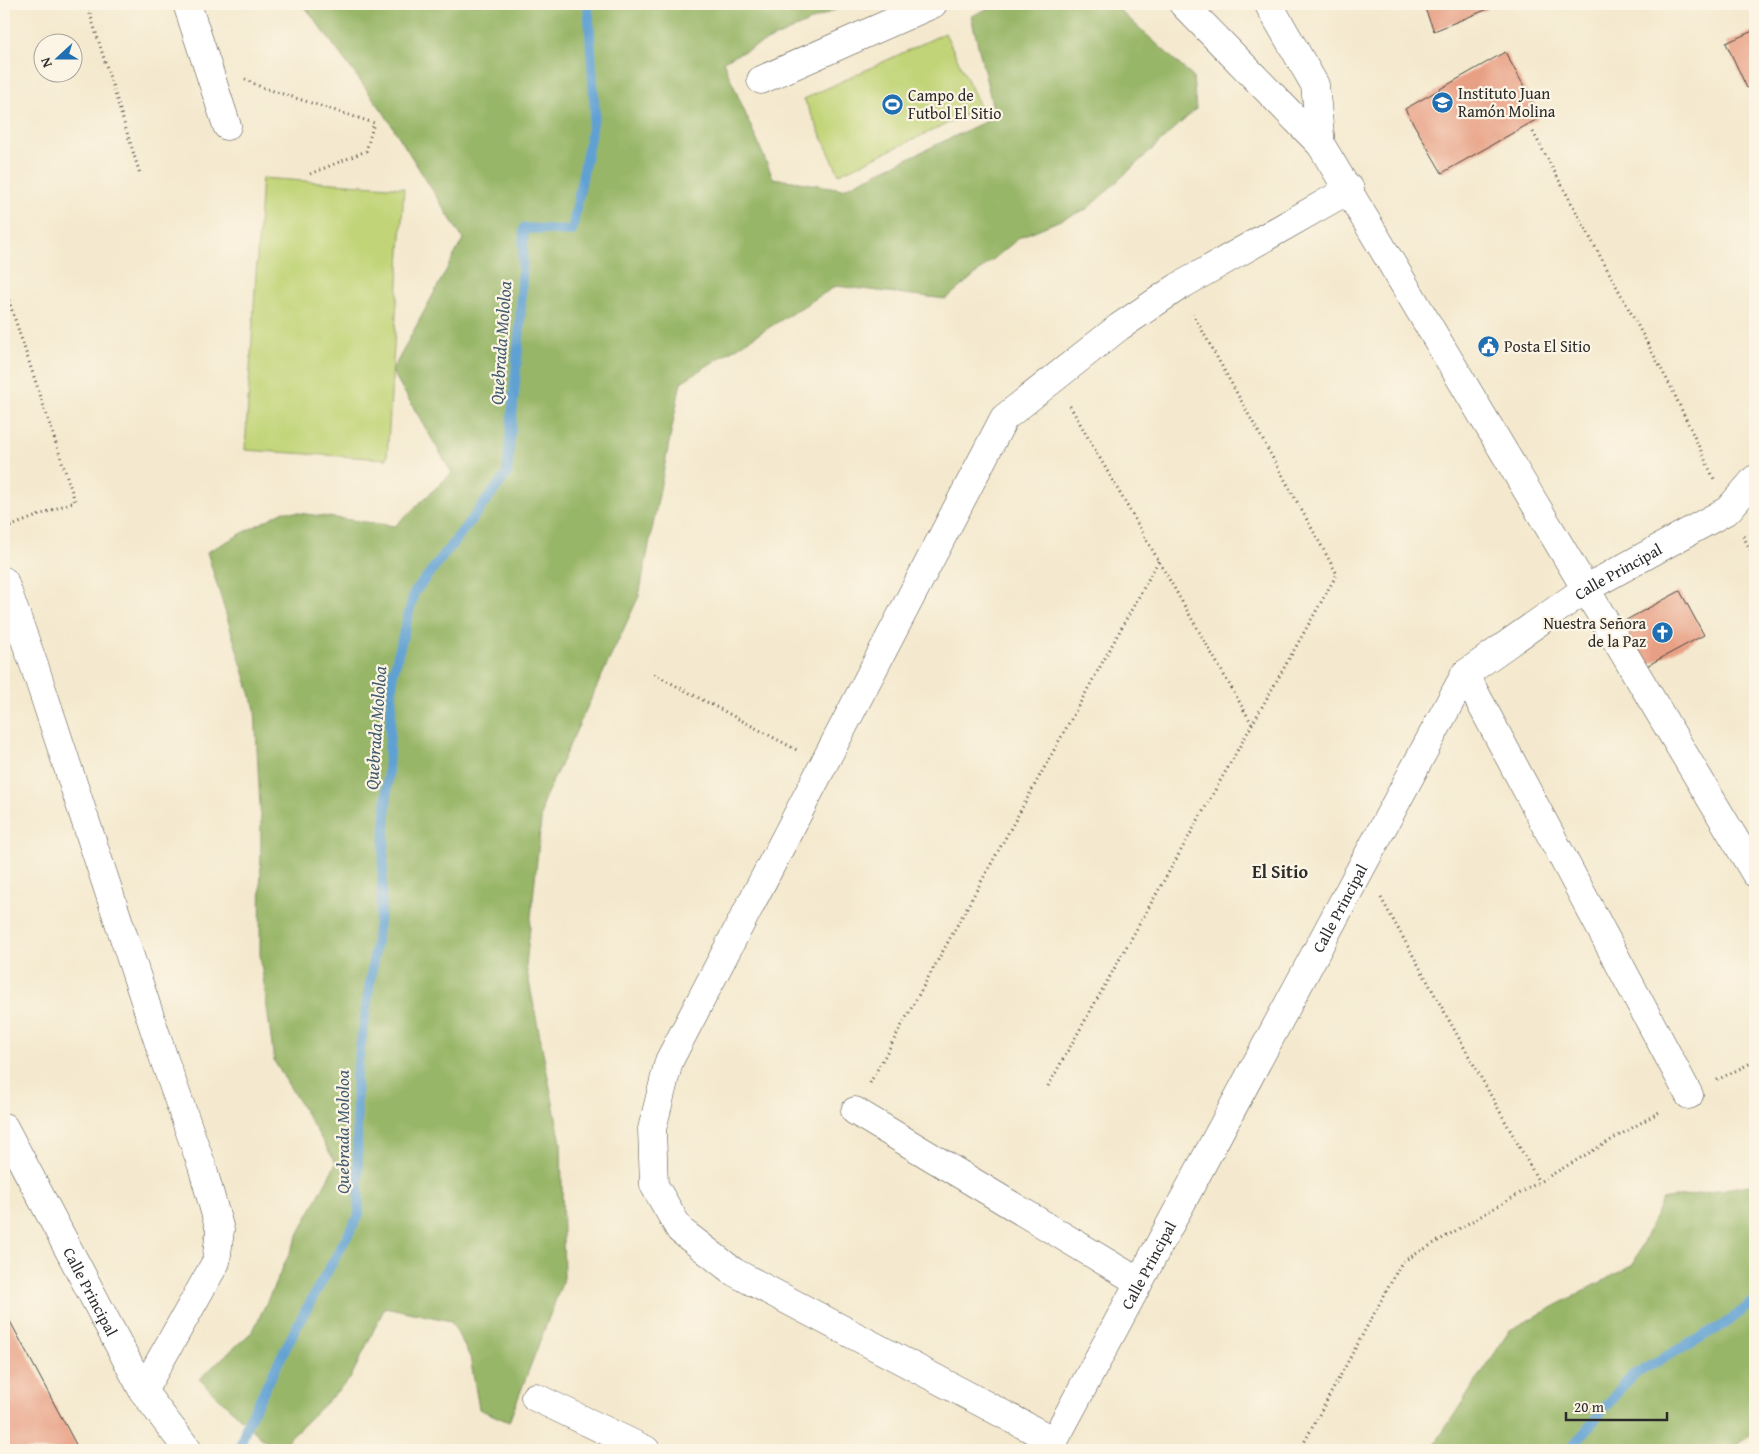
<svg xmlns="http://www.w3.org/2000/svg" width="1759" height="1454" font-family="'Gentium Book Plus',serif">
	<rect width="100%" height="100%" fill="#fcf5e5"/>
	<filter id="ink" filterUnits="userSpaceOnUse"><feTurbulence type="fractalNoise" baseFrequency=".02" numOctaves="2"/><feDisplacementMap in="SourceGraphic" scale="10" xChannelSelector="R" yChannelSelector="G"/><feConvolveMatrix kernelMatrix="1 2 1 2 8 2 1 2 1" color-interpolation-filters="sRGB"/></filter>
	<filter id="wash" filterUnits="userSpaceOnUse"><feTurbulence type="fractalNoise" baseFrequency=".0096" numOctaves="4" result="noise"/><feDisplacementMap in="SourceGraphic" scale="20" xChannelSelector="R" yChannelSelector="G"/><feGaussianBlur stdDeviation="1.12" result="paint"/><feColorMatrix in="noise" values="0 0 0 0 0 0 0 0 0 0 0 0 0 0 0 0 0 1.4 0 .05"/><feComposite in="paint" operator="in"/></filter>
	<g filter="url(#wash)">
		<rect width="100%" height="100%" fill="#f4e9ce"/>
		<g fill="#c1d477" stroke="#768051">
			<path d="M945,33l36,75 -142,66 -35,-75z"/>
			<path d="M262,178l142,10 -17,271 -142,-9z"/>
		</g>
		<g fill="#98b668" stroke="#62704a">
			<path d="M303,4h545l-125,57 50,117 70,11 152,-72 -24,-101 29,-12h113l80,73 3,32 -109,100 -67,28 -74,62 -110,-13 -155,96 -42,214 -96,206 -17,164 35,177 3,135 -55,144 -30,-13 -9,-52 -19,-36 -66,-14 -35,72 -73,71h-3l-75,-71 54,-48 47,-100 36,-68 -62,-102 -14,-107 1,-129 -6,-116 -48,-157 77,-41 111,15 57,-53 -60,-102 71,-132 -79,-126z"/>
			<path d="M1755,1184v248l-24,18h-300l79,-120 123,-65 29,-65z"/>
		</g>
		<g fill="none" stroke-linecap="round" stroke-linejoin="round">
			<g stroke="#60a1d3" stroke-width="10">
				<path d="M239,1450l8,-26 51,-100 61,-109 -3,-138 25,-168 12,-235 21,-81 93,-119 13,-148 4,-98 48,3 23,-119 -7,-108"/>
				<path d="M1570,1450l61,-74 94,-52 30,-23"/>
			</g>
		</g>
		<g id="blocks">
			<g fill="#e8a085">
				<path d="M1423,4h63l2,5 -54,22z"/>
				<path d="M1755,30v55l-8,3 -21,-45z"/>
				<path d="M1505,52l36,65 -99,56 -37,-64z"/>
				<path d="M1680,591l24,44 -63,34 -24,-44z"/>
				<path d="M4,1310l75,140h-75z"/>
			</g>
		</g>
	</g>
	<g filter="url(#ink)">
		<use href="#blocks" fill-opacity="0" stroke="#494843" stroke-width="1"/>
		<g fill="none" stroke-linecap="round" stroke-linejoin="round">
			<defs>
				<g id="minor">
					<path d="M187,4l40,122"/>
					<path d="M1183,4l138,141 434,728"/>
					<path d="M1269,5l46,80 6,60"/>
					<path d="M761,80l172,-76"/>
					<path d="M4,581l31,87 130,394 37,104 18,64 -4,32 -73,129"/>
					<path d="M1465,674l224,421"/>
					<path d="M855,1111l284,171"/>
					<path id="s1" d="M4,1127l139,264 45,59"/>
					<path d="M535,1397l111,53"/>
					<path d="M1054,1441l-320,-169 -54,-42 -26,-45 -2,-56 17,-68 335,-643 115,-91 59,-40 172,-98"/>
					<path id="s2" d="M1047,1450l7,-9 411,-767 122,-86 141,-78 27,-31"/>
				</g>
			</defs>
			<use href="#minor" stroke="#494843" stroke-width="29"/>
			<g stroke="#494843" stroke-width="3" stroke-dasharray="1 4" stroke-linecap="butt">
				<path d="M87,4l53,170"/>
				<path d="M245,79l16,8 113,36 -8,28 -56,23"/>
				<path d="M1533,132l138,255 43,92"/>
				<path d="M4,286l71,215 -71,28"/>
				<path d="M1070,406l182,318"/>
				<path d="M1743,536l12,22"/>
				<path d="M654,674l143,76"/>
				<path d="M1381,898l158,284"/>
				<path d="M1717,1080l38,-19"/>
				<path d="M870,1083l289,-523"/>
				<path d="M1048,1086l289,-512 -144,-260"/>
				<path d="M1300,1450l102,-188 259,-151"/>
			</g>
			<use href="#minor" stroke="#fff" stroke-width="28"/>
		</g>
	</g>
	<defs>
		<symbol id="school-disc" viewBox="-11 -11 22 22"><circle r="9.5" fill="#1f6fb2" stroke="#fcf5e5"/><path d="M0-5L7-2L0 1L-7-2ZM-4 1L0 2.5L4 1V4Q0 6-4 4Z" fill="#fff"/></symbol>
		<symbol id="stadium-disc" viewBox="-11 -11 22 22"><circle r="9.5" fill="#1f6fb2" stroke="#fcf5e5"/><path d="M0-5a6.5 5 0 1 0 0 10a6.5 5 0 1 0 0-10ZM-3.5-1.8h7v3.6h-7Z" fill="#fff"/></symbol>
		<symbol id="civic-disc" viewBox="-11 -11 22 22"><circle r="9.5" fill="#1f6fb2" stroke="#fcf5e5"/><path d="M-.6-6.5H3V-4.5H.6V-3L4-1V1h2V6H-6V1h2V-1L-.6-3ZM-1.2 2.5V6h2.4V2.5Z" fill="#fff"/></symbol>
		<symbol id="church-disc" viewBox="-11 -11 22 22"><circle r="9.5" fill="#1f6fb2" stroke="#fcf5e5"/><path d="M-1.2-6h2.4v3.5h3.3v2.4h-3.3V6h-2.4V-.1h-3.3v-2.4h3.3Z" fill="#fff"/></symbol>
	</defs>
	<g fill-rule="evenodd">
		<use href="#school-disc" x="1430" y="90" width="25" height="25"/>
		<use href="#stadium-disc" x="880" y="92" width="25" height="25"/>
		<use href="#civic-disc" x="1476" y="334" width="25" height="25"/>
		<use href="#church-disc" x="1650" y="620" width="25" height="25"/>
	</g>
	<g text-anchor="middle" stroke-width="4.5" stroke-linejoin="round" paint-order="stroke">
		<g font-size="16" fill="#2b2b2b" stroke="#fcf5e5" text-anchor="start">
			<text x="1458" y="99">Instituto Juan<tspan x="1458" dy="18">Ramón Molina</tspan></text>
			<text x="908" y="101">Campo de<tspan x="908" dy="18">Futbol El Sitio</tspan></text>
			<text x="1504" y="352">Posta El Sitio</text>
			<text x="1646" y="629" text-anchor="end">Nuestra Señora<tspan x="1646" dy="18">de la Paz</tspan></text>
		</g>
		<g font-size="16" fill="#2b2b2b" stroke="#fcf5e5">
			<text dy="6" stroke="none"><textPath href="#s2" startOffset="1066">Calle Principal</textPath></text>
			<text dy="6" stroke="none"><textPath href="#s2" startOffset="616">Calle Principal</textPath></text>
			<text dy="6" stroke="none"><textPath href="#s2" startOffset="211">Calle Principal</textPath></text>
			<text dy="6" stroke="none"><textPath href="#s1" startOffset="186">Calle Principal</textPath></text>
		</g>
		<g font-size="18" font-style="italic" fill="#405a6e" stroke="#fcf5e5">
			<text transform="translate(501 343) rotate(-86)" y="6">Quebrada Mololoa</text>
			<text transform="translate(376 728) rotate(-86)" y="6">Quebrada Mololoa</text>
			<text transform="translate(343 1132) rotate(-90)" y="6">Quebrada Mololoa</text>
		</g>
		<g font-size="18" font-weight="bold" fill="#2b2b2b" stroke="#fcf5e5">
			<text x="1280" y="878">El Sitio</text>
		</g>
	</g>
	<rect width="1759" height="1454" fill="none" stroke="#fcf5e5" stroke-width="20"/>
	<g transform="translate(58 58) rotate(249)"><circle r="24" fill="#fcf5e5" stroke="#a8a49b"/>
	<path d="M0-4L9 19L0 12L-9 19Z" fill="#1f6fb2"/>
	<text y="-8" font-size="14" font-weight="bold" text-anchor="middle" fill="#2b2b2b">N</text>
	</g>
	<path d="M1566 1412v8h101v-8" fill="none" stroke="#2b2b2b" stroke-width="2.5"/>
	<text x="1574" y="1412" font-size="15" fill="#2b2b2b" stroke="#fcf5e5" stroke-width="4" paint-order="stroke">20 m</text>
</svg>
